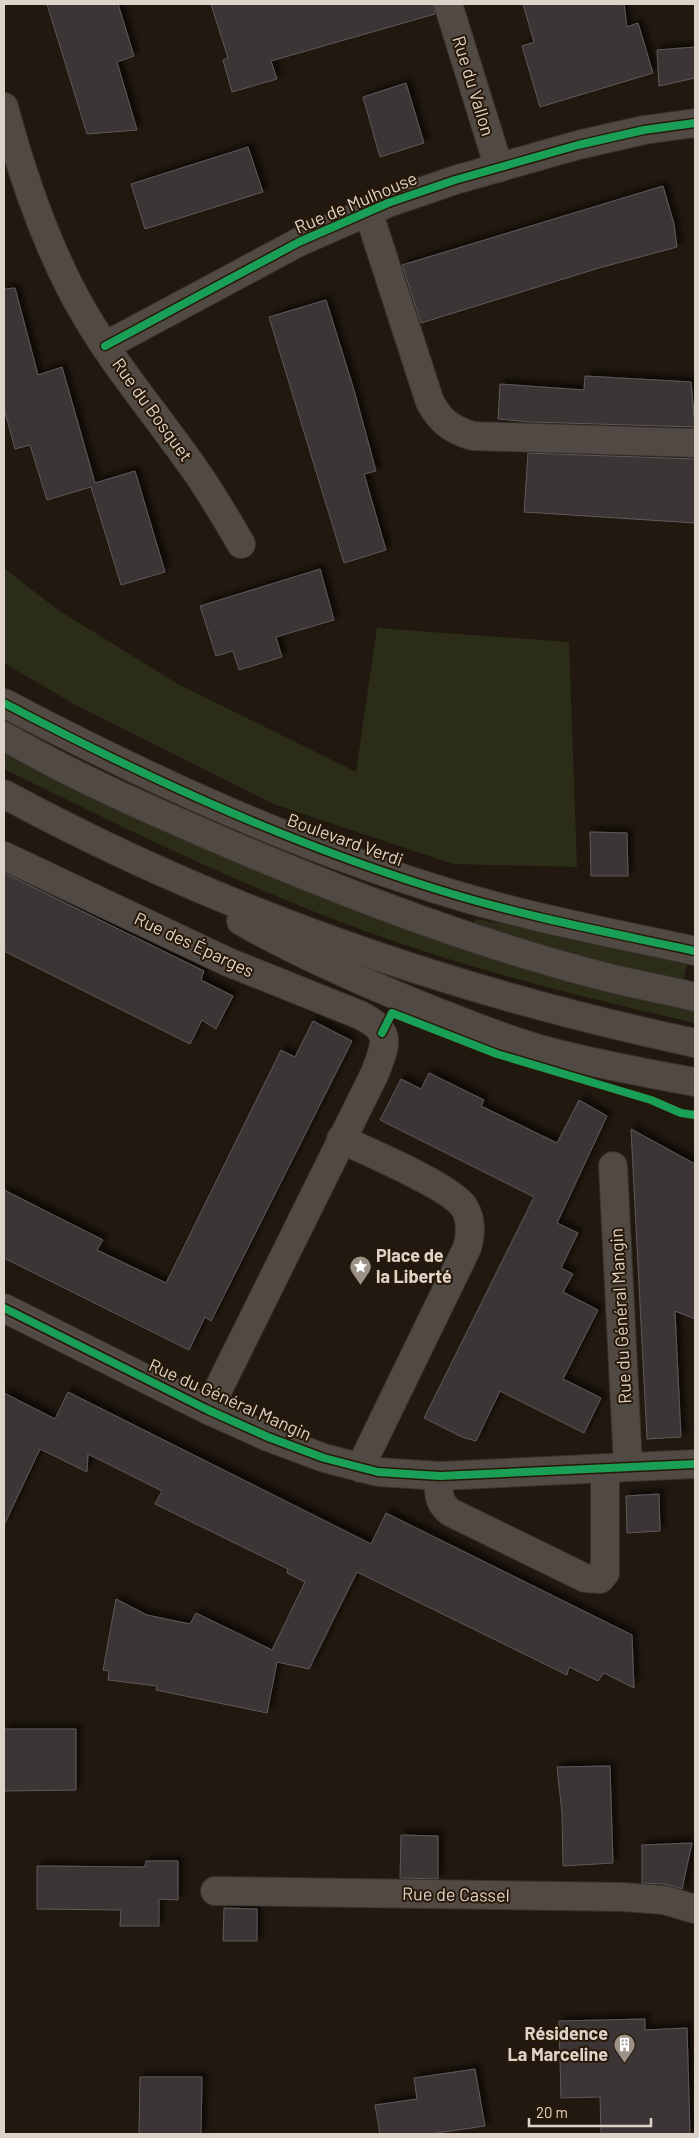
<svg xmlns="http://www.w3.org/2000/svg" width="699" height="2138" font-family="Barlow,sans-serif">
	<defs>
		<filter id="shadow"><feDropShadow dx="4.5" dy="-4.5" stdDeviation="2.5" flood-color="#0009"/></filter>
	</defs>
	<rect width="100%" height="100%" fill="#21180f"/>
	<g fill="#2b2d18">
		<path d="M4,568l54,42 120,74 178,88 21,-144 192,14 8,225 -124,-3 -177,-59 -202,-101 -70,-41z"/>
		<path d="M4,749l284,133 60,25 119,43 228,59v14c-111,-25 -223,-53 -330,-92 -124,-45 -243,-104 -361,-162z"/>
		<path d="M475,919l128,22 85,19 -5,23 -69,-15 -141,-43z"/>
	</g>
	<g fill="#3b3535" stroke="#5f595a" filter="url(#shadow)">
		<path d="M47,4h71l16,52 -17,6 20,68 -50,4z"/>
		<path d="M211,4h222l2,10 -164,47 6,18 -45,13 -9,-32 5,-2z"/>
		<path d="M523,4h101l3,23 11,-4 15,50 -113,34 -18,-61 12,-4z"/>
		<path d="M695,47v31l-36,8 -2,-36z"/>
		<path d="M406,83l18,60 -44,14 -17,-60z"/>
		<path d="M248,147l15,45 -118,37 -14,-45z"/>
		<path d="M663,186l11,38 3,23 -78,21 -178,55 -19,-58z"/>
		<path d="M15,288l23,87 24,-8 33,116 40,-12 30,101 -44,13 -30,-98 -44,13 -17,-55 -15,4 -11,-41v-119z"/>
		<path d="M326,300l28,90 22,81 -12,3 22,76 -42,13 -75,-246z"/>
		<path d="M585,376l106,6 4,45 -164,-5 -33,-3 2,-35 84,6z"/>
		<path d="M528,453l167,6v64l-171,-11z"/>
		<path d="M320,569l14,51 -58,17 6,20 -43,13 -6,-19 -17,5 -16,-50z"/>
		<path d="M590,832l37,1 1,43h-37z"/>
		<path d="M4,873l200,98 -3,9 32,16 -17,33 -14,-9 -12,24 -186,-93z"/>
		<path d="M313,1021l39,20 -141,280 -6,-4 -16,33 -185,-92v-68l99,50 -6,10 69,33 115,-233 14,7z"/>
		<path d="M429,1073l55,27 -3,6 76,37 22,-43 28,16 -50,107 21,10 -17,35 12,6 -10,18 35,18 -35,69 38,19 -17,35 -84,-42 -24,50 -14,-4 -38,-19 110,-221 -154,-77 21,-41 20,10z"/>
		<path d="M631,1129l64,35v155l-20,-8 6,126 -34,2z"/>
		<path d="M68,1392l303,152 15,-31 246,122 2,53 -30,-15 -6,8 -29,-14 -2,8 -210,-103 -48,97 -32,-7 -10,51 -111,-23 1,-4 -49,-6 1,-9 -6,-1 13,-71 31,16 43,9 6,-11 76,37 33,-68 -18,-9 1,-4 -133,-65 7,-13 -74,-37 -1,18 -47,-23 -36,76v-132l51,26z"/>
		<path d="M659,1494l1,37 -33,2 -1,-37z"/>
		<path d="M4,1729h72v61l-72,1z"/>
		<path d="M610,1766l3,97 -50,3 -1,-53 -5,-46z"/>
		<path d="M401,1835l37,1v43l-38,-1z"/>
		<path d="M692,1843l-10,46 -17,-5 -23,-1v-38z"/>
		<path d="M146,1861h32v39l-19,-1v27h-39l1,-16 -84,-1v-43l108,1z"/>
		<path d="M224,1908l33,1v32h-34z"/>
		<path d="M645,2019v11l42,-2 3,106h-89l-1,-37 -39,1 -2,-77z"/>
		<path d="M475,2069l10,57 -55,8h-50l-5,-29 42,-6 -3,-21z"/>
		<path d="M140,2077h62l-1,57h-62z"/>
	</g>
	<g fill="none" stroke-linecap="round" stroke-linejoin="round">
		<defs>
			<g id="minor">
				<path d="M448,4l51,164"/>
				<path d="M4,107c17,64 39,129 70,188 33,62 79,115 119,172 18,25 33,51 48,77"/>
				<path d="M368,211l62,191c10,19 22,28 43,34l222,7"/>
				<path d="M105,346l194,-104 89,-39 67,-23 123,-35 66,-15 51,-7"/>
				<path d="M4,703c146,77 297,146 455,193 78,23 158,38 236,55"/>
				<path d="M4,736c74,43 153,77 232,111 121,51 246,99 374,131 28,7 57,12 85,19"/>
				<path d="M4,794c216,117 451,198 691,249"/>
				<path d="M4,856l224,106 132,53c33,17 26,28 15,58l-167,337"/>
				<path d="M241,921c63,36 128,64 196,91 36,14 72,29 110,39 49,13 98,22 148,31"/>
				<path d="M341,1139c27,13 109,47 123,68 8,13 7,27 3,41l-107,220"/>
				<path d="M613,1166l15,300"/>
				<path d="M4,1308l204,102 60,27 56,21 54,14 62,4 255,-12"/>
				<path d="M440,1476c-2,15 -3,25 10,36l135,66 15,1 5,-6v-105"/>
				<path d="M215,1891l408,6 41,3 31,9"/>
			</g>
		</defs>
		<use href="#minor" stroke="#39322c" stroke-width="30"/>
		<use href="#minor" stroke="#514a44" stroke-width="28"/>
		<defs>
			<g id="cycleway">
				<path d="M105,346l194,-104 89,-39 67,-23 123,-35 66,-15 51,-7"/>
				<path d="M4,703c146,77 297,146 455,193 78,23 158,38 236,55"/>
				<path d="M382,1033l10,-20 105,41 154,46 30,13 14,2"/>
				<path d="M4,1308l204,102 60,27 56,21 54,14 62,4 255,-12"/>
			</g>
		</defs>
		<use href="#cycleway" stroke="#281808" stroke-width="11"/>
		<use href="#cycleway" stroke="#1a9f57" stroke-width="8"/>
	</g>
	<defs>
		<symbol id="sight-pin" viewBox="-11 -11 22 30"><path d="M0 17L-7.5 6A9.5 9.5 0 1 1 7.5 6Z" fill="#9c9288" stroke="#281808"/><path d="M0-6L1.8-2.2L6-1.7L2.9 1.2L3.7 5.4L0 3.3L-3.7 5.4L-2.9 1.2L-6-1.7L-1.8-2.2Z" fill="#fff"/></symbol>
		<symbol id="building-pin" viewBox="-11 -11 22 30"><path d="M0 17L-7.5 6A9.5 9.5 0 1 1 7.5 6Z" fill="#9c9288" stroke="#281808"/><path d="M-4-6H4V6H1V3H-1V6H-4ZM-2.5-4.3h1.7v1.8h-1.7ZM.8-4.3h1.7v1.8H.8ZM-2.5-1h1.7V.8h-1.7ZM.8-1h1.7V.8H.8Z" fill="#fff"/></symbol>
	</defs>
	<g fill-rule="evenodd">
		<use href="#sight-pin" x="348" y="1254" width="25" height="34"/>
		<use href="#building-pin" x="612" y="2032" width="25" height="34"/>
	</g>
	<g text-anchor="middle" stroke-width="4" stroke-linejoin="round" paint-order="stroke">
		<g font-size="18" fill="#ded3c9" stroke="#281808">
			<text transform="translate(473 86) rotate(73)" y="6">Rue du Vallon</text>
			<text transform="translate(356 203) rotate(-23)" y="6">Rue de Mulhouse</text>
			<text transform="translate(152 410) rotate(54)" y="6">Rue du Bosquet</text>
			<text transform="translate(345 840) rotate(20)" y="6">Boulevard Verdi</text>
			<text transform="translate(194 945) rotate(25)" y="6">Rue des Éparges</text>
			<text transform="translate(621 1316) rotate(-93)" y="6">Rue du Général Mangin</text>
			<text transform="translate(230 1400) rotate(24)" y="6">Rue du Général Mangin</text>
			<text transform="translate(456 1895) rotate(1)" y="6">Rue de Cassel</text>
		</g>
		<g font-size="18" font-weight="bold" fill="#ded3c9" stroke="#281808" text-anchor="start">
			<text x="376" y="1262">Place de<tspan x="376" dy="21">la Liberté</tspan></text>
			<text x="608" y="2040" text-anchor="end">Résidence<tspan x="608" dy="21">La Marceline</tspan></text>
		</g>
	</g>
	<rect width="699" height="2138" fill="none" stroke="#ded3c9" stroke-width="10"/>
	<path d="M529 2118v8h122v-8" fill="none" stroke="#ded3c9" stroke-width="2.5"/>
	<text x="536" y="2118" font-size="15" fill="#ded3c9" stroke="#281808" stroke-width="4" paint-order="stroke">20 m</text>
</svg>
